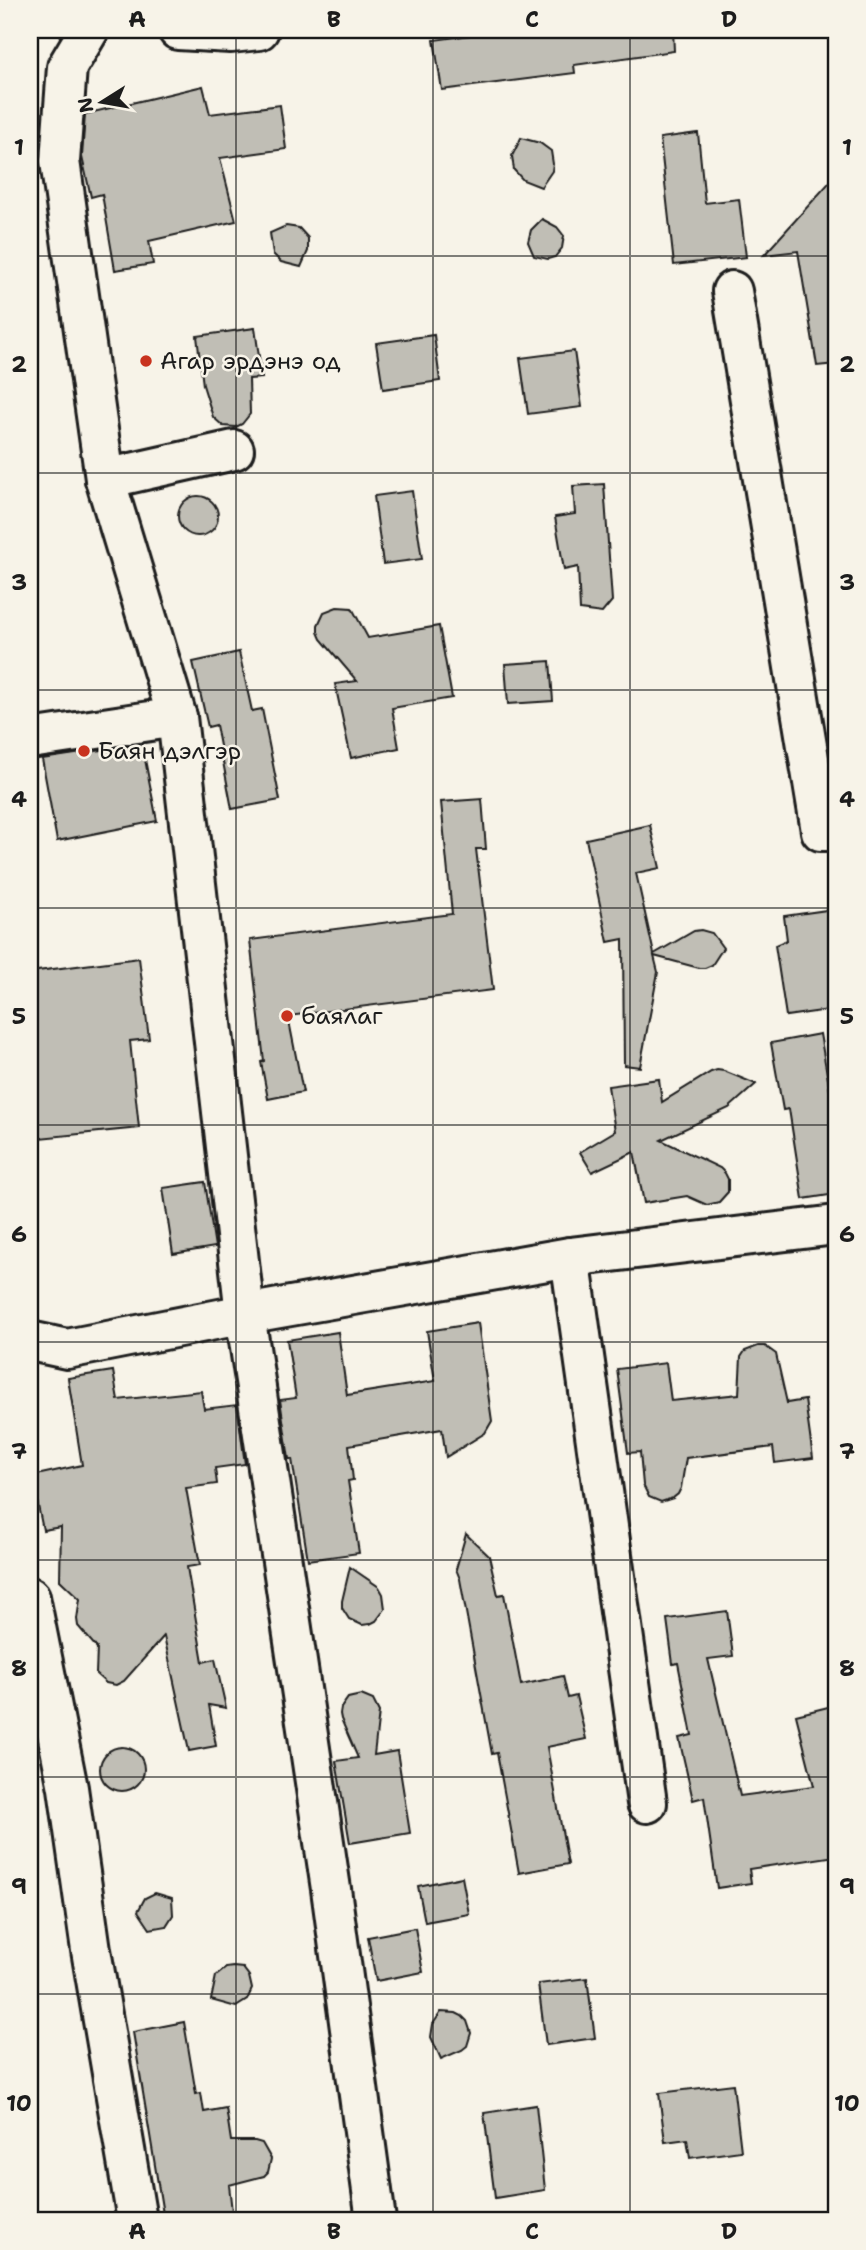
<svg xmlns="http://www.w3.org/2000/svg" width="866" height="2250" font-family="'Shantell Sans',sans-serif">
	<rect width="100%" height="100%" fill="#f7f3e8"/>
	<filter id="ink" filterUnits="userSpaceOnUse"><feTurbulence type="fractalNoise" baseFrequency=".0143" numOctaves="2"/><feDisplacementMap in="SourceGraphic" scale="14" xChannelSelector="R" yChannelSelector="G"/><feConvolveMatrix kernelMatrix="1 2 1 2 8 2 1 2 1" color-interpolation-filters="sRGB"/></filter>
	<g filter="url(#ink)">
		<g fill="#c0beb5" stroke="#1c1c1c" stroke-width="2">
			<path d="M508,30h165l1,21 -100,14 1,8 -133,17 -8,-50z"/>
			<path d="M203,86l7,28 70,-9 6,44 -66,9 16,63 -87,20 4,23 -38,6 -13,-76 -11,3 -9,-40 3,-43z"/>
			<path d="M698,133l7,70 34,-4 7,58 -72,8 -14,-127z"/>
			<path d="M521,138l19,5 11,8 2,13 -1,7 -11,16 -18,-7 -9,-10 -2,-14z"/>
			<path d="M836,175v189l-19,2 -19,-115 -34,4z"/>
			<path d="M542,219l15,8 7,9 -2,12 -7,9 -7,2 -14,-3 -6,-14 3,-12z"/>
			<path d="M286,226l13,2 9,10v13l-7,16 -20,-5 -8,-8 -3,-21z"/>
			<path d="M255,328l7,50 -13,1 1,35 -8,10 -6,3 -13,-1 -10,-9 -10,-32 -6,-49z"/>
			<path d="M434,335l6,46 -57,8 -7,-46z"/>
			<path d="M574,351l8,56 -54,7 -8,-56z"/>
			<path d="M604,484l8,117 -10,12 -22,-3 -2,-43 -14,3 -9,-53 20,-3 -2,-28z"/>
			<path d="M412,491l10,68 -39,5 -9,-68z"/>
			<circle cx="198" cy="516" r="20"/>
			<path d="M337,607l15,1 16,30 71,-12 13,72 -60,10 7,40 -48,10 -16,-74 22,-3 -36,-42 -3,-7v-7l6,-13z"/>
			<path d="M239,652l13,59 10,-2 18,91 -48,9 -16,-84 -8,2 -15,-65z"/>
			<path d="M550,661l3,40 -45,3 -3,-40z"/>
			<path d="M142,744l15,77 -100,20 -15,-82z"/>
			<path d="M482,799l4,50h-10l17,141 -205,26 15,76 -35,7 -7,-37 3,-1 -14,-121 202,-26 -11,-112z"/>
			<path d="M650,825l10,43 -24,5 18,81 40,-23 7,-1 11,3 11,15 -11,17 -7,3h-6l-45,-12 4,16 -18,95 -16,-2 -1,-126 -15,3 -22,-103z"/>
			<path d="M827,910l3,22h6v77l-50,7 -11,-71 12,-5 -3,-24z"/>
			<path d="M139,958l10,81 -19,2 9,87 -109,11v-167z"/>
			<path d="M820,1034l16,91v69l-33,5 -14,-90 -6,1 -12,-67z"/>
			<path d="M717,1070l7,1 32,13 -27,24 -68,32 59,28 5,5 3,6v13l-9,10 -12,3 -20,-9 -43,7 -10,-51 -42,20 -12,-20 35,-21 -7,-45 51,-7 3,23 49,-30z"/>
			<path d="M205,1182l10,65 -42,7 -10,-66z"/>
			<path d="M478,1323l14,98 -7,12 -39,24 -4,-28 -93,16 4,35 -5,1 11,72 -51,7 -16,-101h-3l-9,-59 16,-2 -9,-58 51,-8 9,63 88,-14 -8,-50z"/>
			<path d="M758,1346h7l11,8 11,49 18,-3 8,58 -38,5 -2,-16 -87,11 -5,30 -3,6 -5,4 -12,4 -12,-5 -6,-12 -3,-33 -12,1 -11,-84 49,-6 5,38 68,-7 2,-37 4,-6z"/>
			<path d="M113,1371l5,29 83,-9 3,18 33,-4 8,59 -30,4 2,16 -31,4 14,77 -13,2 16,95 12,-3 11,49 -17,-3 7,41 -27,5 -25,-115 -40,45 -8,4 -10,-2 -10,-9 1,-26 -19,-22 -1,-7 3,-20 -20,-19 1,-53 -18,3 -11,-54 50,-11 -14,-87z"/>
			<path d="M466,1534l23,22 9,39 6,-1 17,91 42,-9 5,22 8,-2 10,43 -39,8 21,117 -49,9 -22,-120 -5,1 -32,-175 -4,-10z"/>
			<path d="M350,1567l29,20 4,7 2,15 -9,12 -6,3 -8,1 -13,-6 -7,-11v-7z"/>
			<path d="M727,1611l6,45 -25,3 32,137 74,-10 -18,-71 40,-10v151l-87,13 2,14 -34,5 -13,-91 -11,3 -14,-62 13,-3 -14,-72 -5,1 -6,-45z"/>
			<path d="M361,1695l12,5 6,12 -5,43 23,-4 13,82 -60,10 -14,-82 22,-3 -17,-39 -1,-5 1,-6 7,-10z"/>
			<circle cx="122" cy="1769" r="22"/>
			<path d="M462,1877l7,37 -44,8 -7,-36z"/>
			<path d="M155,1893l17,5 1,17 -7,11 -16,3 -12,-18 7,-13z"/>
			<path d="M415,1928l8,44 -47,9 -8,-44z"/>
			<path d="M233,1967l10,1 6,8 3,13 -5,11 -11,7 -25,-7 5,-24 10,-8z"/>
			<path d="M587,1978l8,60 -49,7 -8,-61z"/>
			<path d="M441,2012l15,1 6,3 5,5 4,12 -4,13 -5,4 -21,9 -10,-22 2,-13z"/>
			<path d="M184,2022l12,72 5,-1 3,19 22,-4 5,33h24l7,2 9,16 -3,13 -4,4 -35,9 4,35h-69l-31,-188z"/>
			<path d="M733,2084l8,67 -51,7 -3,-19 -22,3 -6,-49z"/>
			<path d="M536,2105l9,85 -50,8 -11,-85z"/>
		</g>
		<g fill="none" stroke-linecap="round" stroke-linejoin="round">
			<defs>
				<g id="minor">
					<path d="M89,30l-22,37 -7,94 45,318 72,238 68,597 86,575 45,331"/>
					<path d="M178,30l53,3 28,-3"/>
					<path d="M732,291l89,540h15"/>
					<path d="M105,479l129,-29"/>
					<path d="M30,739l147,-22"/>
					<path d="M570,1257l77,546"/>
					<path d="M30,1341l37,8 178,-35 325,-57 266,-32"/>
					<path d="M30,1597l38,191 23,162 46,270"/>
				</g>
			</defs>
			<use href="#minor" stroke="#1c1c1c" stroke-width="44"/>
			<use href="#minor" stroke="#f7f3e8" stroke-width="38"/>
		</g>
	</g>
	<path fill="none" stroke="#1c1c1c" stroke-width="2" stroke-opacity="0.55" d="M236,30v2190M433,30v2190M630,30v2190M30,256h806M30,473h806M30,690h806M30,908h806M30,1125h806M30,1342h806M30,1560h806M30,1777h806M30,1994h806"/>
	<g fill="#c8321e" stroke="#f7f3e8" stroke-width="2.5">
		<circle cx="146" cy="361" r="7"/>
		<circle cx="84" cy="751" r="7"/>
		<circle cx="287" cy="1016" r="7"/>
	</g>
	<g text-anchor="middle" stroke-width="5" stroke-linejoin="round" paint-order="stroke">
		<g font-size="24" fill="#1c1c1c" stroke="#f7f3e8" text-anchor="start">
			<text x="160" y="369">Агар эрдэнэ од</text>
			<text x="98" y="759">Баян дэлгэр</text>
			<text x="301" y="1024">баялаг</text>
		</g>
	</g>
	<rect width="866" height="2250" fill="none" stroke="#f7f3e8" stroke-width="77"/>
	<g transform="translate(102 102) rotate(259)" stroke="#f7f3e8" stroke-width="5" paint-order="stroke">
	<path d="M0-5L12 26L0 18L-12 26Z" fill="#1c1c1c"/>
	<text y="-10" font-size="19" font-weight="bold" text-anchor="middle" fill="#1c1c1c">N</text>
	</g>
	<rect x="38" y="38" width="790" height="2174" fill="none" stroke="#1c1c1c" stroke-width="2.5"/>
	<g font-size="23" text-anchor="middle" font-weight="bold" fill="#1c1c1c">
		<text x="137" y="27">A</text>
		<text x="334" y="27">B</text>
		<text x="532" y="27">C</text>
		<text x="729" y="27">D</text>
		<text x="19" y="155">1</text>
		<text x="847" y="155">1</text>
		<text x="19" y="372">2</text>
		<text x="847" y="372">2</text>
		<text x="19" y="590">3</text>
		<text x="847" y="590">3</text>
		<text x="19" y="807">4</text>
		<text x="847" y="807">4</text>
		<text x="19" y="1024">5</text>
		<text x="847" y="1024">5</text>
		<text x="19" y="1242">6</text>
		<text x="847" y="1242">6</text>
		<text x="19" y="1459">7</text>
		<text x="847" y="1459">7</text>
		<text x="19" y="1676">8</text>
		<text x="847" y="1676">8</text>
		<text x="19" y="1894">9</text>
		<text x="847" y="1894">9</text>
		<text x="19" y="2111">10</text>
		<text x="847" y="2111">10</text>
		<text x="137" y="2239">A</text>
		<text x="334" y="2239">B</text>
		<text x="532" y="2239">C</text>
		<text x="729" y="2239">D</text>
	</g>
</svg>
